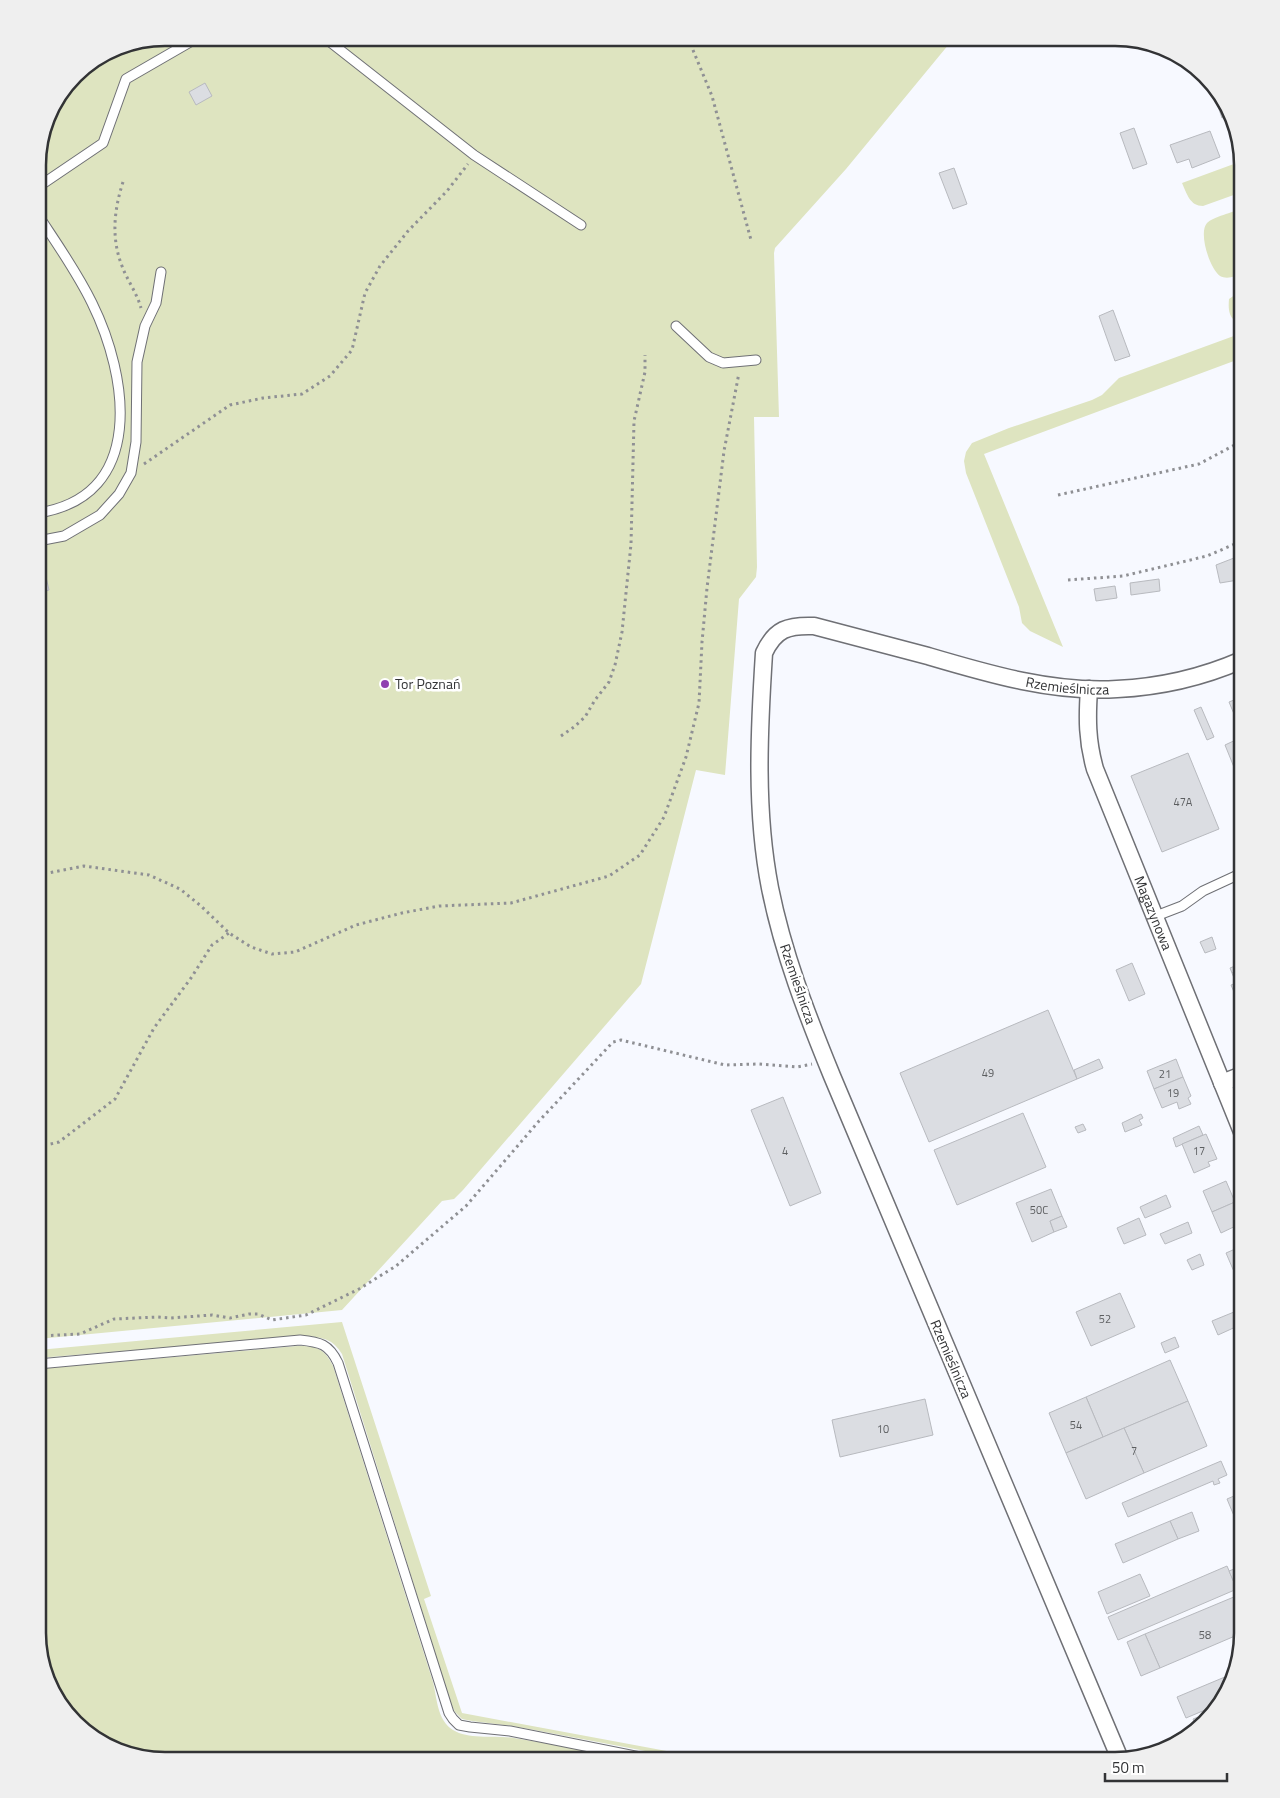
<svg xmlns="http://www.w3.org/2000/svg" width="1280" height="1798" font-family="'Titillium Web',sans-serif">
	<rect width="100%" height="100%" fill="#f7f9ff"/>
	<g fill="#dee4c0">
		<path d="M165,38h789l-108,131 -71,79 -1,5 5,164h-25l3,150 -1,10 -17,22 -14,176 -29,-5 -55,214 -178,206 -9,9 -12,2 -100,109 -304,29v-1183l13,-47 30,-40 35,-22z"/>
		<path d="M1242,161v31l-39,14c-13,0 -16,-12 -21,-23z"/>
		<path d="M1242,209v65c-6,2 -15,6 -22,2 -10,-7 -22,-43 -13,-53 6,-6 26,-11 35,-14z"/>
		<path d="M1242,290v33c-13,-2 -14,-12 -13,-24z"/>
		<path d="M1242,333v25l-258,96 79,193 -33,-16 -8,-8 -3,-16 -53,-134 -2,-12 2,-9 6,-9 37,-15 83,-28 10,-5 17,-17z"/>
		<path d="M342,1322l89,274 -7,3 38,114 253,47h-22l-180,-34 -41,-5 -10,-2 -7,-7 -4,-8 -109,-350c-9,-14 -15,-15 -32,-18l-272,22v-8z"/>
		<path d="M297,1346c20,0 27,2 36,20l100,316c4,16 4,38 20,48 16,10 42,5 61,8 40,6 80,15 120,22h-477l-56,-17 -46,-46 -17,-64v-264z"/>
	</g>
	<g fill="#dbdde2" stroke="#b8babf">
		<path d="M205,83l7,13 -16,9 -7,-13z"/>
		<path d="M1211,86l14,15 4,14 -7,3z"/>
		<path d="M1134,128l13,36 -14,5 -13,-36z"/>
		<path d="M1210,131l10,26 -28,11 -3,-9 -12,4 -7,-18z"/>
		<path d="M954,168l13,36 -14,5 -14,-36z"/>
		<path d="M1113,310l17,46 -15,5 -16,-45z"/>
		<path d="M1234,558l4,22 -18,3 -4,-18z"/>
		<path d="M46,577l3,13 -11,3v-14z"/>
		<path d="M1159,579l1,12 -29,4 -1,-12z"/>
		<path d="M1115,586l2,12 -21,3 -2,-12z"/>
		<path d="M1239,698l3,7v28l-13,-31z"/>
		<path d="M1201,707l13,30 -7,3 -13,-30z"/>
		<path d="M1242,737v50l-17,-42z"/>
		<path d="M1188,753l31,76 -57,23 -31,-76z"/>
		<path d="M1212,937l4,12 -11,4 -5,-11z"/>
		<path d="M1132,963l13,31 -16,7 -13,-31z"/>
		<path d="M1240,964l2,5 -10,4 -2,-5z"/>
		<path d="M1242,969v28l-5,2 -6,-14 5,-2 -4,-10z"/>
		<path d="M1048,1010l29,69 -148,63 -29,-69z"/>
		<path d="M1099,1059l4,9 -26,11 -3,-9z"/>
		<path d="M1176,1059l7,18 -29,12 -7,-18z"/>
		<path d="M1183,1077l8,19 -3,2 3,6 -12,5 -2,-7 -15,6 -8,-19z"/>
		<path d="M783,1097l38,96 -31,13 -39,-96z"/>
		<path d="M1023,1113l23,54 -89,38 -23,-55z"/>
		<path d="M1141,1114l2,4 -4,2 3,5 -17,7 -3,-9z"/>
		<path d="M1083,1124l3,6 -8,3 -3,-6z"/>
		<path d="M1199,1126l4,9 -27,12 -3,-9z"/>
		<path d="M1206,1134l11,25 -9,3 2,4 -16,7 -12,-29z"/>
		<path d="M1226,1181l9,21 -23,10 -9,-21z"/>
		<path d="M1051,1189l11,27 -12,5 4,11 -22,10 -16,-39z"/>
		<path d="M1166,1195l5,12 -26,11 -5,-11z"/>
		<path d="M1235,1202l7,21 -21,10 -9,-21z"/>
		<path d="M1062,1216l5,11 -13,5 -4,-11z"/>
		<path d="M1139,1218l7,17 -22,9 -7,-16z"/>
		<path d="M1188,1222l4,11 -27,11 -5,-10z"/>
		<path d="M1242,1246v25l-7,3 -9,-21z"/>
		<path d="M1200,1254l4,11 -12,5 -5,-10z"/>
		<path d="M1242,1271v17l-1,1 -6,-15z"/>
		<path d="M1120,1293l15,34 -44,19 -15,-34z"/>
		<path d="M1234,1312l6,13 -22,10 -6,-14z"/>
		<path d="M1175,1337l4,10 -14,6 -4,-10z"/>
		<path d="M1170,1360l18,41 -85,36 -17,-40z"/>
		<path d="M1086,1397l17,40 -37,16 -17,-40z"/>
		<path d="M925,1399l8,36 -93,22 -8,-37z"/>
		<path d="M1188,1401l19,45 -63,27 -20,-45z"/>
		<path d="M1124,1428l20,45 -58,26 -20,-46z"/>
		<path d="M1221,1461l6,14 -9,4 2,4 -6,2 -1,-4 -85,36 -6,-14z"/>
		<path d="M1241,1493l1,4v24l-5,2 -10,-24z"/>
		<path d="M1192,1512l7,19 -21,8 -8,-18z"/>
		<path d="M1170,1521l8,18 -55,24 -8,-19z"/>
		<path d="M1227,1566l10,23 -119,51 -10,-23z"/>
		<path d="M1242,1566v16l-7,3 -6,-14z"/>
		<path d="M1140,1574l10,22 -43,18 -9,-22z"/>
		<path d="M1241,1594l1,5v34l-82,35 -15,-34z"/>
		<path d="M1145,1634l15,34 -19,8 -14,-34z"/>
		<path d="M1232,1674l-6,22 -9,9 -31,13 -9,-21z"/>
		<path d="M1211,1712l-15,14 -3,-7z"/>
	</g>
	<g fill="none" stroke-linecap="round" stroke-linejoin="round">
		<defs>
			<g id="service">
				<path d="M325,38l149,117 107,70"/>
				<path d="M38,187l65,-44 23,-64 71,-41"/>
				<path d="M676,326l33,31 14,6 33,-3"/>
				<path d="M38,513c109,-17 90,-137 54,-210 -15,-31 -35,-59 -54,-88"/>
				<path d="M38,541l26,-5 36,-21 19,-21 12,-21 5,-31 1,-80 8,-36 11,-23 5,-31"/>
				<path d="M1156,916l26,-10 21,-15 39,-18"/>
				<path d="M38,1364l262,-24c20,2 29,4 38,23l111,350 4,6 6,6 11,2 40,4 145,29"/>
			</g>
			<g id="minor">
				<path id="s1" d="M1089,689c-2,29 -2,52 6,80l147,363"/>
				<path d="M1222,1083l20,-8"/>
				<path id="s2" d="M1120,1759l-288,-683c-25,-61 -49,-123 -62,-188 -15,-77 -11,-157 -6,-235 11,-24 24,-28 50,-27 38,10 76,20 114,30 61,18 125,37 189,33 43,-2 86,-12 125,-29"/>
			</g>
		</defs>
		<use href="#service" stroke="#6f7075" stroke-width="11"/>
		<use href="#minor" stroke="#6f7075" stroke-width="19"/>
		<g stroke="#8f9094" stroke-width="3" stroke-dasharray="2.5 4" stroke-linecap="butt">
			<path d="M688,38l24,58 39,144"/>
			<path d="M123,182c-9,28 -12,56 -1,84 5,14 15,27 19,42"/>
			<path d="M144,464l86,-59 33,-7 39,-4 28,-18 22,-26 13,-57 15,-27 28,-35 39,-40 21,-27"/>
			<path d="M1058,495l141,-31 43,-23"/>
			<path d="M1068,580l55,-4 84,-20 35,-15"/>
			<path d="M561,736l13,-9 11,-10 10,-17 14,-18 6,-17 7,-33 9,-88 3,-123 11,-49v-17"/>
			<path d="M38,875l46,-9 65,9 31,14 21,17 28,27 22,14 21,7 23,-2 61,-27 46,-12 37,-7 72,-3 98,-27 31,-21 24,-38 22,-60 13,-54 3,-61 5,-54 17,-137 15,-78"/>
			<path d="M38,1147l21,-5 56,-43 39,-71 37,-50 21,-33 17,-12"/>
			<path d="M38,1336l42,-2 34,-15 43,-2 14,1 41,-3 18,3 19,-4h9l14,6 34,-5 53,-26 37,-23 70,-60 73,-85 74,-79 8,-2 104,25 34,-1 38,3 15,-3"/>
		</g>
		<use href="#service" stroke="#fff" stroke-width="9"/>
		<use href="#minor" stroke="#fff" stroke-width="16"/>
	</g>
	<circle fill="#9040b0" stroke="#fff" stroke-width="2" cx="385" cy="684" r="5"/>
	<g text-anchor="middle" stroke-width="5" stroke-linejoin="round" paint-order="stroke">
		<g font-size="11" fill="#5c5e60">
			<text x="1183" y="806">47A</text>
			<text x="988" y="1077">49</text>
			<text x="1165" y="1078">21</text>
			<text x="1173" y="1097">19</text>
			<text x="785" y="1155">4</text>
			<text x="1199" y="1155">17</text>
			<text x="1039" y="1214">50C</text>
			<text x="1105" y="1323">52</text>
			<text x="1076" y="1429">54</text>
			<text x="883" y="1433">10</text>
			<text x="1134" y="1455">7</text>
			<text x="1205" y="1639">58</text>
		</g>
		<g font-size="14" fill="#323335" stroke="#fff" text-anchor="start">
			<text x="395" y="689">Tor Poznań</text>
		</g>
		<g font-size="14" fill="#323335" stroke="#fff">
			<text dy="5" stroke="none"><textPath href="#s2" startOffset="1498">Rzemieślnicza</textPath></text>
			<text dy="5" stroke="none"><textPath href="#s1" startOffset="236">Magazynowa</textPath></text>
			<text transform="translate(798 984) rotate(71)" y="5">Rzemieślnicza</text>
			<text transform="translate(951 1359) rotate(67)" y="5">Rzemieślnicza</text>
		</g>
	</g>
	<path d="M0 0H1280V1798H0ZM165 46H1115A119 119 0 0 1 1234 165V1633A119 119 0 0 1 1115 1752H165A119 119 0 0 1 46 1633V165A119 119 0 0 1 165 46Z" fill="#efefef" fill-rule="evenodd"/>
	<path fill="none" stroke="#323335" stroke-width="2.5" d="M165 46H1115A119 119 0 0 1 1234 165V1633A119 119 0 0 1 1115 1752H165A119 119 0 0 1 46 1633V165A119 119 0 0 1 165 46Z"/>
	<path d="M1105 1773v8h122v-8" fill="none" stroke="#323335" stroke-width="2.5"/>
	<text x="1112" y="1773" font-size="15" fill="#323335" stroke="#ffffff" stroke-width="4" paint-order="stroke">50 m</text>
</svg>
